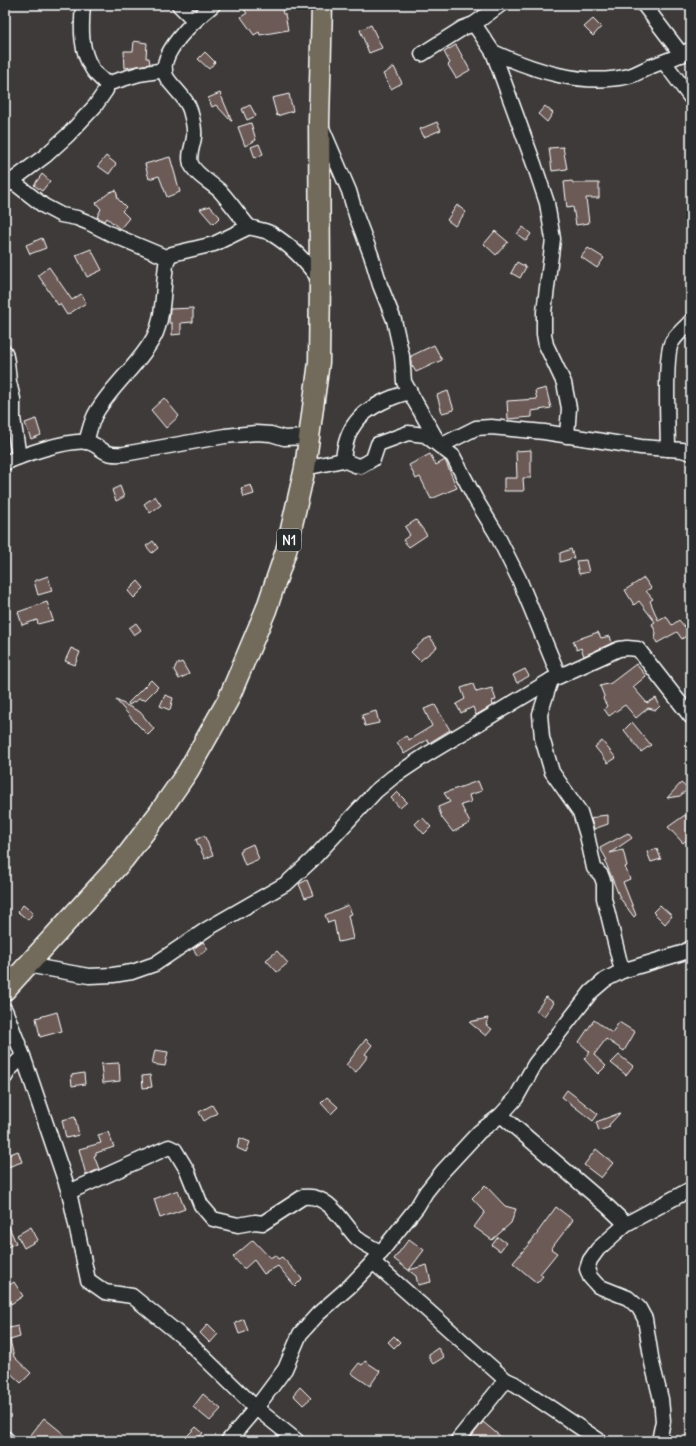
<svg xmlns="http://www.w3.org/2000/svg" width="696" height="1446" font-family="Delius,sans-serif">
	<rect width="100%" height="100%" fill="#3e3a3a"/>
	<filter id="ink" filterUnits="userSpaceOnUse"><feTurbulence type="fractalNoise" baseFrequency=".025" numOctaves="2"/><feDisplacementMap in="SourceGraphic" scale="8" xChannelSelector="R" yChannelSelector="G"/><feConvolveMatrix kernelMatrix="1 2 1 2 8 2 1 2 1" color-interpolation-filters="sRGB"/></filter>
	<g filter="url(#ink)">
		<g fill="#6c5a57" stroke="#fff">
			<path d="M272,5h9l2,9h2l3,16 -28,5 -1,-3 -5,3 -13,-18 6,-4 -3,-3z"/>
			<path d="M593,19l8,8 -8,9 -9,-9z"/>
			<path d="M371,25l11,23 -13,5 -9,-23z"/>
			<path d="M134,41l13,2 -1,15h3l1,6 -25,4 -1,-17h9z"/>
			<path d="M456,45l14,25 -14,8 -8,-13 2,-2 -6,-11z"/>
			<path d="M205,52l10,10 -6,7 -11,-10z"/>
			<path d="M394,67l8,16 -11,6 -8,-15z"/>
			<path d="M220,93l12,28h-1l-15,-16 -4,2 -4,-9z"/>
			<path d="M289,94l4,17 -16,5 -5,-18z"/>
			<path d="M250,105l6,11 -9,4 -5,-11z"/>
			<path d="M545,106l8,7 -6,9 -9,-8z"/>
			<path d="M437,122l4,8 -17,7 -4,-8z"/>
			<path d="M251,123l5,17 -11,6 -7,-19z"/>
			<path d="M259,144l4,10 -8,4 -4,-11z"/>
			<path d="M563,147l4,22 -15,2 -3,-23z"/>
			<path d="M106,156l10,8 -7,10 -11,-8z"/>
			<path d="M170,157l10,35 -13,5 -8,-21 -10,3 -4,-15z"/>
			<path d="M42,174l8,7 -8,10 -8,-6z"/>
			<path d="M572,181l1,2h26v15h-13l3,25 -13,2 -3,-18 -6,1 -3,-26z"/>
			<path d="M116,190l2,9 8,8 -4,4 7,7 -9,11 -13,-11 -2,3 -8,-4 4,-8 -5,-6 14,-11z"/>
			<path d="M457,205l9,7 -11,14 -8,-6z"/>
			<path d="M210,206l10,11 -7,7 -13,-15z"/>
			<path d="M523,227l8,7 -5,7 -9,-7z"/>
			<path d="M495,231l13,11 -12,13 -12,-11z"/>
			<path d="M42,238l4,10 -16,6 -4,-9z"/>
			<path d="M588,248l16,10 -7,10 -16,-11z"/>
			<path d="M91,249l11,21 -15,7 -11,-22z"/>
			<path d="M517,262l9,5 -6,11 -9,-5z"/>
			<path d="M49,267l23,33 9,-6 5,9 -19,12 -7,-11 -2,1 -20,-30z"/>
			<path d="M193,308v14l-12,1v11l-9,1v-12h-3l1,-14z"/>
			<path d="M434,345l8,15 -26,12 -5,-8v-8z"/>
			<path d="M546,388l5,20 -19,3v6l-24,2 -1,-18 30,-2 -2,-8z"/>
			<path d="M448,391l6,19 -12,3 -5,-18z"/>
			<path d="M164,398l15,18 -13,12 -15,-18z"/>
			<path d="M36,419l5,16 -10,4 -6,-16z"/>
			<path d="M531,450v28h-8l1,13h-20v-13h13l-1,-27z"/>
			<path d="M430,454l6,11 9,-5 12,28 -26,11 -11,-22 -4,2 -7,-14z"/>
			<path d="M251,485l3,9 -10,3 -3,-9z"/>
			<path d="M120,486l4,11 -8,4 -4,-11z"/>
			<path d="M155,496l6,9 -11,8 -6,-9z"/>
			<path d="M416,520l11,15 -18,12 -6,-7 7,-5 -5,-8z"/>
			<path d="M153,541l5,7 -6,5 -6,-7z"/>
			<path d="M571,549l3,9 -14,4v-9z"/>
			<path d="M586,560l3,12 -10,2 -3,-13z"/>
			<path d="M48,576l4,15 -14,4 -4,-14z"/>
			<path d="M644,578l7,10 -5,3 7,8 -3,2 8,19 8,-4 6,9 7,-5 11,13 -8,6 -5,-7 -20,11 -2,-4 1,-6 -4,-9 3,-2 -16,-21 -5,4 -9,-15z"/>
			<path d="M138,581l6,7 -10,10 -6,-7z"/>
			<path d="M47,602l6,18 -15,4 -1,-4 -15,5 -4,-13z"/>
			<path d="M136,623l5,7 -7,5 -5,-7z"/>
			<path d="M598,632l3,6 9,-2 2,7 -28,13 -3,-8 -4,2 -4,-9z"/>
			<path d="M430,637l7,10 -17,14 -9,-9 13,-12z"/>
			<path d="M71,648l9,4 -5,13 -10,-4z"/>
			<path d="M182,662l7,12 -10,5 -5,-9 2,-5z"/>
			<path d="M636,664l10,12 -13,11 14,16 9,-5 4,8 -4,4 -8,-2 -12,10 -11,-13 -16,11 -5,-7 3,-3 -4,-7 1,-3 -4,-10 11,-3z"/>
			<path d="M525,669l4,7 -12,7 -4,-8z"/>
			<path d="M151,680l7,7 -13,13 -6,-1 -10,6 -1,-2z"/>
			<path d="M473,684l3,8 16,-4 4,12 -4,1 1,4 -17,10 -3,-8 -12,6 -5,-9 9,-5 -4,-11z"/>
			<path d="M165,695l8,3 -3,12 -10,-4z"/>
			<path d="M116,700l24,12 14,17 -6,6 -13,-13z"/>
			<path d="M435,705l15,25 -21,13 -2,-3 -23,14 -7,-12 9,-6 3,4 23,-14 -8,-17z"/>
			<path d="M376,711l3,12 -14,3 -3,-11z"/>
			<path d="M632,722l19,23 -10,7 -17,-22z"/>
			<path d="M602,741l14,17 -8,5 -13,-16z"/>
			<path d="M478,781l4,10 -13,4 2,7 -10,3 9,18 -17,9 -11,-14 -4,-11 12,-5 -6,-9z"/>
			<path d="M681,783l7,6 -8,7 -13,2z"/>
			<path d="M397,792l10,10 -7,6 -9,-10z"/>
			<path d="M608,815v9l-14,5 -3,-10 8,-3z"/>
			<path d="M685,815l6,10v11l-8,7 -15,-16z"/>
			<path d="M422,817l9,10 -7,7 -9,-10z"/>
			<path d="M628,833l4,5 -22,15 13,-3 4,16 -2,1 5,12 -7,3 13,33 -2,2 -14,-19 -15,-37 2,-1 -7,-12z"/>
			<path d="M204,835l9,20 -8,4 -9,-19z"/>
			<path d="M253,844l6,15 -14,6 -5,-13 2,-1v-2z"/>
			<path d="M657,849l4,10 -10,3 -4,-10z"/>
			<path d="M307,880l6,15 -8,3 -6,-14z"/>
			<path d="M23,905l10,8 -5,7 -10,-8z"/>
			<path d="M348,905l4,9 -4,1 5,24 -15,3 -4,-21 -6,2 -3,-8z"/>
			<path d="M660,905l12,11 -7,8 -12,-12z"/>
			<path d="M203,942l5,7 -10,7 -5,-7z"/>
			<path d="M277,951l11,12 -11,9 -11,-12z"/>
			<path d="M546,997l8,6 -10,13 -8,-5z"/>
			<path d="M57,1012l5,19 -22,6 -4,-19z"/>
			<path d="M488,1018l-2,7 6,4 -6,7 -17,-14z"/>
			<path d="M594,1020l18,13 7,-11 16,10 -11,19 -18,-12 -12,16 12,11 -8,8 -14,-15 6,-7 -11,-10z"/>
			<path d="M366,1039l6,6 -7,9 3,2 -12,16 -10,-7z"/>
			<path d="M155,1050l13,2 -3,14 -13,-2z"/>
			<path d="M619,1055l14,11 -7,9 -15,-12z"/>
			<path d="M119,1063l1,18 -17,2 -2,-19z"/>
			<path d="M84,1073l1,11 -13,2 -1,-11z"/>
			<path d="M150,1075l2,12 -9,1 -1,-12z"/>
			<path d="M567,1090l31,24 -5,7 -31,-24z"/>
			<path d="M327,1097l11,10 -7,7 -10,-11z"/>
			<path d="M212,1105l5,8 -13,8 -5,-9z"/>
			<path d="M620,1113l-11,12 1,2 -11,4 -3,-9z"/>
			<path d="M75,1117l4,18 -13,3 -4,-18z"/>
			<path d="M108,1132l6,15 -18,6v2l-2,1 5,13 -13,6 -7,-26 22,-6 -3,-8z"/>
			<path d="M240,1138l10,4 -4,10 -9,-4z"/>
			<path d="M596,1149l17,14 -12,15 -17,-13z"/>
			<path d="M18,1151l4,11 -17,6v-12z"/>
			<path d="M485,1185l20,21 11,3 -5,14 -19,17 -18,-13 11,-15 -13,-14z"/>
			<path d="M178,1190l7,19 -25,9 -6,-19z"/>
			<path d="M556,1207l17,13 -22,29 6,4 -17,21 3,2 -6,7 -24,-20 25,-30h-1z"/>
			<path d="M5,1218l11,25 -11,5z"/>
			<path d="M31,1227l7,13 -14,8 -7,-13z"/>
			<path d="M498,1237l8,6 -6,8 -8,-6z"/>
			<path d="M409,1239l15,11 -15,20 18,-5 4,17 -13,3 -2,-9 -22,-17z"/>
			<path d="M253,1240l17,18 5,-3 3,4 4,-2 20,22 -7,7 -17,-20 -14,8 -10,-14 -10,9 -11,-12z"/>
			<path d="M14,1282l9,14 -12,8 -6,-10v-6z"/>
			<path d="M244,1319l4,12 -9,3 -4,-11z"/>
			<path d="M208,1324l10,10 -8,9 -10,-10z"/>
			<path d="M18,1326l2,11 -10,3 4,17 17,16 -10,10 -16,-15v-33h1l-1,-6z"/>
			<path d="M394,1336l6,6 -6,6 -6,-6z"/>
			<path d="M438,1348l6,9 -11,7 -4,-6v-4z"/>
			<path d="M365,1361l15,10 -10,15 -19,-13 8,-10 3,2z"/>
			<path d="M300,1387l11,11 -8,7 -10,-10z"/>
			<path d="M203,1394l18,15 -11,12 -17,-14z"/>
			<path d="M44,1418l21,17 -5,6h-34z"/>
			<path d="M483,1422l23,19h-38z"/>
			<path d="M196,1427l7,6 -8,8h-4l-5,-4z"/>
		</g>
		<g fill="none" stroke-linecap="round" stroke-linejoin="round">
			<defs>
				<g id="minor">
					<path d="M179,5l16,16"/>
					<path d="M213,5c-15,12 -59,50 -46,73 7,11 19,19 23,32 2,7 5,20 4,27 -1,9 -6,18 -3,27 5,11 20,19 29,27 10,11 19,24 29,36"/>
					<path d="M644,5l38,50"/>
					<path d="M474,24l19,28 41,112 13,39 6,36 -9,73v22l2,11 18,38 5,25 -2,28"/>
					<path d="M493,52c42,19 90,35 136,24 8,-2 15,-7 23,-10 13,-5 27,-9 39,-17"/>
					<path d="M422,54l41,-26 11,-4 26,-19"/>
					<path d="M664,62l27,36"/>
					<path d="M106,84l33,-10 26,-4"/>
					<path d="M322,128l27,63 8,27 14,37 9,30 14,35 8,36 2,26 34,60"/>
					<path d="M12,181l32,25 17,9 16,3 10,4 26,13 55,23"/>
					<path d="M5,186l40,-30 23,-21 27,-29 11,-16v-6c-4,-5 -10,-9 -13,-14 -13,-19 -12,-43 -10,-65"/>
					<path d="M5,352l2,10 2,20 4,17v19l6,39"/>
					<path d="M86,442c3,-9 5,-21 10,-29 16,-28 43,-48 58,-76 10,-19 9,-51 12,-72l2,-7 4,-4 42,-10 35,-17c6,2 15,3 21,6 21,12 35,28 50,47"/>
					<path d="M440,446l36,-18 15,-1 53,5 97,15 41,3 9,3"/>
					<path d="M668,449c0,-18 -4,-95 4,-107 5,-8 13,-14 19,-21"/>
					<path d="M343,460c1,-12 5,-28 13,-38 11,-15 37,-26 54,-30"/>
					<path d="M5,463c17,-8 64,-24 82,-21 10,2 14,9 21,11 5,2 11,1 16,1l101,-18 31,-3 15,1 13,4 25,-1"/>
					<path d="M305,468l38,-8 12,5 6,1 12,-7 5,-15 30,-11 17,2 28,21 23,44 20,33 23,46 40,97"/>
					<path d="M551,680l-11,34 2,24 10,34 28,40 7,23 7,33 7,7 3,8v15l18,73"/>
					<path d="M27,965l62,11 24,-1 19,-3 23,-8 52,-35 80,-46 25,-23 64,-69 17,-14 33,-22 125,-75 68,-31 8,-1 11,1 53,68"/>
					<path d="M5,1010l18,46 46,136 19,88 17,12 27,4 53,43 71,69 41,33"/>
					<path d="M5,1077l4,-7 14,-14"/>
					<path d="M501,1115l106,91 19,18"/>
					<path d="M69,1192l100,-45 6,3 12,20 14,35 12,14 25,6 17,-3 8,1 40,-26c26,-4 39,25 54,41 6,6 17,10 24,15"/>
					<path d="M373,1262l133,118 9,4 85,57"/>
					<path d="M5,1438l3,3"/>
					<path d="M228,1441l28,-33 29,-39 15,-35 18,-20 31,-27 24,-25 44,-55 9,-15 16,-20 37,-40 22,-17 15,-17 19,-34 56,-72 14,-12 17,-9 60,-18 9,-5"/>
					<path d="M457,1441l49,-61"/>
					<path d="M659,1441l4,-20 -2,-22 -9,-36 -7,-44 -6,-11 -11,-10 -30,-12 -8,-9 -3,-8 3,-9 8,-11 28,-25 65,-35"/>
				</g>
				<path id="highway" d="M5,990l119,-131 35,-46 29,-42 40,-71 38,-90 20,-59 19,-83 14,-106 1,-82 -1,-158 3,-117"/>
			</defs>
			<use href="#minor" stroke="#fff" stroke-width="17"/>
			<use href="#highway" stroke="#fff" stroke-width="23"/>
			<use href="#minor" stroke="#2a2d2e" stroke-width="14"/>
			<use href="#highway" stroke="#726b5a" stroke-width="20"/>
		</g>
	</g>
	<g text-anchor="middle" stroke-width="4" stroke-linejoin="round" paint-order="stroke">
		<rect fill="#2a2d2e" stroke="#bfc0c0" stroke-width="1" x="277" y="529" width="24" height="22" rx="3"/>
		<g font-size="13" font-weight="bold" fill="#fff">
			<text x="289" y="545">N1</text>
		</g>
	</g>
	<rect width="696" height="1446" fill="none" stroke="#2a2d2e" stroke-width="20"/>
	<rect x="10" y="10" width="676" height="1426" fill="none" stroke="#fff" stroke-width="1.5" filter="url(#ink)"/>
</svg>
